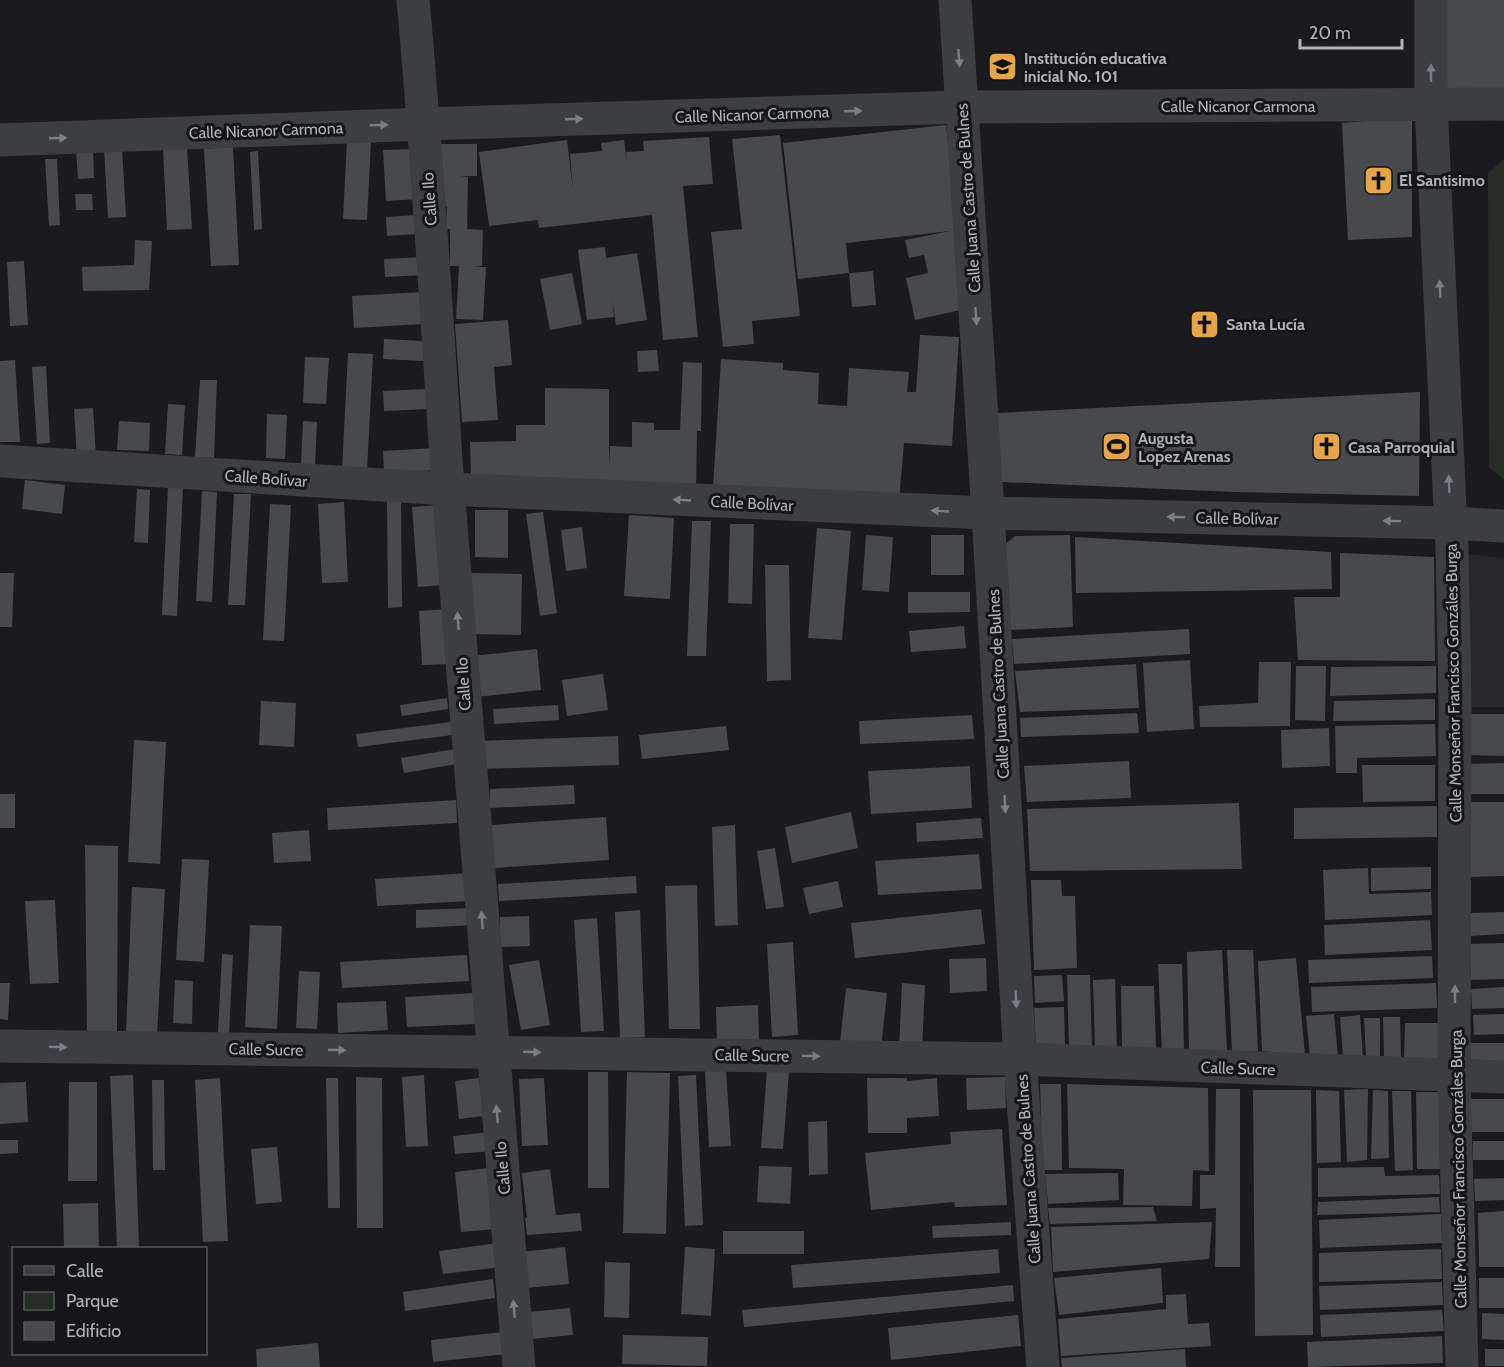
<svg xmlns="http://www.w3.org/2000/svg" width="1504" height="1367" font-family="Cabin,sans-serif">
	<rect width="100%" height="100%" fill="#1b1b1d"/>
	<path fill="#27272a" d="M1468,554l36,4v149h-38z"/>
	<path fill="#252d25" d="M1504,159v321l-15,-13 -1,-294z"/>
	<g fill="#48494d">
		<path d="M1435,0h69v90l-65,2z"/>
		<path d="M1412,117v120l-64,3 -6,-117z"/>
		<path d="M946,125l12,105 12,78 -55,12 -9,-42 22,-5 -4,-18 -15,3 -4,-18 45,-9 -104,12 3,30 -51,6 -15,-136z"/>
		<path d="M780,135l20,181 -48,5 2,23 -31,3 -12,-115 31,-3 -10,-90z"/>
		<path d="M709,137l4,47 -30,2 15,151 -35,3 -11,-125 -113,13 -1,-8 -49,6 -10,-74 88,-12 6,51 -3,-37 32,-3 -1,-8 23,-3 3,24 -1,-12 18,-1 -1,-10z"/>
		<path d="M347,140l24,1 -4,79 -24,-1z"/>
		<path d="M440,144h37v32h-17l8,1 -1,52 16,1 -1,36 -9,1h13l-3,53 -27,-1 3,-53h-9v-37h-4l1,-23h-8z"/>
		<path d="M233,147l6,118 -28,1 -7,-117z"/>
		<path d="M122,148l4,69 -18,1 -4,-69z"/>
		<path d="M187,148l5,81 -25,1 -4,-81z"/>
		<path d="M417,149l3,50 -34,2 -3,-51z"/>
		<path d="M93,150l1,28 -16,1 -2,-28z"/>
		<path d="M258,151l4,78 -8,1 -4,-78z"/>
		<path d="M45,159h12l3,66 -11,1z"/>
		<path d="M75,194h17l1,16h-17z"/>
		<path d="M417,215l1,19 -31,2 -1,-19z"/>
		<path d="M135,240l17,1 -3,49 -66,1 -1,-24 52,-2z"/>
		<path d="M605,247l1,11 31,-5 10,67 -31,5 -4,-26 2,18 -27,3 -9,-70z"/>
		<path d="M424,257l1,18 -40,2 -1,-18z"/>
		<path d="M24,261l4,64 -18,1 -3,-64z"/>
		<path d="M873,271l3,34 -24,2 -3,-34z"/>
		<path d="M572,273l10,51 -32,6 -10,-51z"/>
		<path d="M422,292l1,32 -69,4 -2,-32z"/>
		<path d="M508,320l4,45 -18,2 4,53 -36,2 -7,-98z"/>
		<path d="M920,335l39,2 -7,109 -48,-3 -5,58 -186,-13 8,-129 62,4v7l36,3 -1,31 29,2 2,-38 60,4 -2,20h9z"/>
		<path d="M384,339l39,2v20l-40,-2z"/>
		<path d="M657,350l2,21 -21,1 -1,-21z"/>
		<path d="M348,353l25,1 -6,117 -25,-1z"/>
		<path d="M305,357l24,1 -3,46 -23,-1z"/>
		<path d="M15,360l5,82h-20v-81z"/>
		<path d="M683,362l19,1 -1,68h-4l-1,58 -225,-12 -1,-35 46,-1v-16h29v-37l64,1v75l1,-18 22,1v-25l22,1v7h26z"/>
		<path d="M46,366l4,77 -13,1 -5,-77z"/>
		<path d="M200,380h17l-3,78 -19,-1z"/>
		<path d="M427,389l1,20 -44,2 -1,-20z"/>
		<path d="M1420,392l-1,104 -185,-4 -232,-10 -5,-69z"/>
		<path d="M168,404l17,1 -3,50 -17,-1z"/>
		<path d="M93,408l3,49 -19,1 -3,-49z"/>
		<path d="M267,414l20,1 -2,44 -19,-1z"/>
		<path d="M119,421l31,2 -1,28 -32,-1z"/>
		<path d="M303,421l14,1 -2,43 -14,-1z"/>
		<path d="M434,448l2,22 -52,3 -1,-22z"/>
		<path d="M25,480l40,5 -3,29 -40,-5z"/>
		<path d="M168,486l15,1 -6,129 -15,-1z"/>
		<path d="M137,489l13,1 -2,53 -14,-1z"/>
		<path d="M202,491l15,1 -5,110 -16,-1z"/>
		<path d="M234,494h17l-6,111h-17z"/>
		<path d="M387,501h14l1,106 -14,1z"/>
		<path d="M344,502l4,80 -26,1 -4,-79z"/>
		<path d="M270,504l21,1 -7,136 -21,-1z"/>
		<path d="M438,505l6,80 -26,2 -6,-80z"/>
		<path d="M475,510h33v48l-33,-1z"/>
		<path d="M543,512l14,101 -17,3 -14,-102z"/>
		<path d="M629,515l45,3 -4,81 -46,-3z"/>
		<path d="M692,521h19l-5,135h-19z"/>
		<path d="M730,524h24l-2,80 -24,-1z"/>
		<path d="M582,527l5,41 -21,3 -5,-41z"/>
		<path d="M817,528l34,3 -9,109 -34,-2z"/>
		<path d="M866,535l27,2 -4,55 -27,-2z"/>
		<rect x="931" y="535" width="33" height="40"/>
		<path d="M1070,535l3,92 -64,3 -7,-83 13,-11z"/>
		<path d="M1075,537l256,15 1,37 -256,4z"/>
		<path d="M1340,553l94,4 1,104 -137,-1 -4,-63h46z"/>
		<path d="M765,565h24l2,115 -24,1z"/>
		<path d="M0,573h14l-2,54h-12z"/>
		<path d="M471,573l51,1 -1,61 -51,-1z"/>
		<path d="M908,592h62v20l-62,1z"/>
		<path d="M448,609l2,55 -28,1 -3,-54z"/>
		<path d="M964,626l2,22 -55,4 -2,-21z"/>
		<path d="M1189,629l1,25 -176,10 -2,-25z"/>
		<path d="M537,649l4,41 -65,7 -4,-41z"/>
		<path d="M1190,660l4,69 -47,3 -4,-69z"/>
		<path d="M1259,662h32l-1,64 -90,1 -1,-21 59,-3z"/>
		<path d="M1136,664l3,44 -119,4 -5,-41z"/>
		<path d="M1296,666h30l-1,55 -30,-1z"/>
		<path d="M1436,666v27l-106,3 1,-29z"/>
		<path d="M603,674l5,36 -41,6 -5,-36z"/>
		<path d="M447,698l1,11 -46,7 -2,-11z"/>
		<path d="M1435,699v21l-102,1 1,-20z"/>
		<path d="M261,701l35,2 -2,44 -35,-2z"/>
		<path d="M558,705l1,15 -65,4 -1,-15z"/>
		<path d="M1137,713l2,20 -118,4 -1,-19z"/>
		<path d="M1468,714h36v42l-37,-1z"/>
		<path d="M972,715l2,24 -114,5 -1,-23z"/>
		<path d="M451,722l2,13 -95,12 -2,-13z"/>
		<path d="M1435,724l1,32 -79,2v15h-21l-1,-47z"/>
		<path d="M726,726l3,24 -87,9 -3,-24z"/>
		<path d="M1329,728l1,38 -48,2 -1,-38z"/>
		<path d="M618,736l1,29 -140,4 -1,-28z"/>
		<path d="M134,740l32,2 -6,122 -32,-2z"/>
		<path d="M455,749l2,15 -53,9 -3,-15z"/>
		<path d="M1129,761l2,37 -104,4 -3,-36z"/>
		<path d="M1504,763v31h-34l-1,-30z"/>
		<path d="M1362,765h73v36l-72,1z"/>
		<path d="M970,766l2,42 -101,6 -3,-43z"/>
		<path d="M574,785l1,19 -85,4v-19z"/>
		<rect x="0" y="794" width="15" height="34"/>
		<path d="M456,800l1,23 -129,7 -1,-22z"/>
		<path d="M1467,802h37v74l-35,1z"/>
		<path d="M1239,803l3,66 -212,2 -3,-62z"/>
		<path d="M1437,806v31l-143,2v-31z"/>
		<path d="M851,812l7,36 -66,15 -7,-36z"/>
		<path d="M606,817l3,43 -115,8 -3,-43z"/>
		<path d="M981,818l2,20 -66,4 -1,-19z"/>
		<path d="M735,825l3,100 -23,1 -3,-99z"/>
		<path d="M309,830l2,31 -37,2 -2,-30z"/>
		<path d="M85,845l33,1 -1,185 -30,2z"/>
		<path d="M775,848l9,59 -18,2 -9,-58z"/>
		<path d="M979,854l3,35 -104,6 -3,-34z"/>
		<path d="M182,859l27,1 -5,102 -28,-2z"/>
		<path d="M1431,867v22l-60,2v-23z"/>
		<path d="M1368,868l1,26 62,-2 1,23 -107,5 -2,-50z"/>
		<path d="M469,873l1,28 -93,5 -2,-27z"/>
		<path d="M636,876l1,17 -138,8 -1,-17z"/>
		<path d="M1031,880h30l1,16h13l2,72 -43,2z"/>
		<path d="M838,881l5,26 -34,7 -6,-26z"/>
		<path d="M697,885l3,144h-31l-4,-143z"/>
		<path d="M132,887l33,2 -8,146 -31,-2z"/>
		<path d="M55,900l4,83 -29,1 -5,-83z"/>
		<path d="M475,908v17l-59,3v-18z"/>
		<path d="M981,909l4,35 -130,14 -4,-35z"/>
		<path d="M640,910l5,127 -25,1 -5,-126z"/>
		<path d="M1504,912v22l-34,2 1,-23z"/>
		<path d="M529,916l1,30 -30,1v-30z"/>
		<path d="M597,918l7,113 -23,1 -7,-112z"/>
		<path d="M1430,920l2,30 -107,5 -1,-30z"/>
		<path d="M250,925l32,1 -5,103 -32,-2z"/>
		<path d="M793,942l5,93 -26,2 -5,-93z"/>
		<path d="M1504,943v36l-33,1 -1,-36z"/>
		<path d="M1222,950l5,101h-38l-2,-99z"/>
		<path d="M1227,950h26l5,101 -26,1z"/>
		<path d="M222,954l11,1 -4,79 -11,-1z"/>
		<path d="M467,955l2,26 -127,7 -2,-26z"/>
		<path d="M1432,956l1,22 -124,5 -1,-23z"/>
		<path d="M986,958l1,33 -37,2 -1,-34z"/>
		<path d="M1296,958l9,97 -43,-4 -4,-90z"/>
		<path d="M539,960l11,65 -29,5 -12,-65z"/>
		<path d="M1158,964h24l2,87 -22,1z"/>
		<path d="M299,971l21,1 -3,57 -21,-1z"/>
		<path d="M1062,975l2,26 -29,2 -1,-27z"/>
		<path d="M1067,975h23l2,74h-23z"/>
		<path d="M1115,979l2,71 -22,-1 -2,-69z"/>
		<path d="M175,980l18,1 -1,43 -19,-1z"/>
		<path d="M0,983h10l-2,37 -8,-1z"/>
		<path d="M902,983l23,2 -3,65 -23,-1z"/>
		<path d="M1436,983l1,25 -125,4 -1,-25z"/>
		<path d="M1121,986h33l2,63h-34z"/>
		<path d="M1504,987v21l-32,1 -1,-20z"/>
		<path d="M846,988l41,5 -6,55 -41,-5z"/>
		<path d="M475,993l1,31 -69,3 -2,-30z"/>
		<path d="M386,1001l2,29 -50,3 -1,-30z"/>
		<path d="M758,1005l1,35 -42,1 -1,-34z"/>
		<path d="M1064,1007l1,40 -29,1 -2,-40z"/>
		<path d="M1334,1014l4,43h-28l-4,-41z"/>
		<path d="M1504,1014v20l-30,1 -1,-20z"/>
		<path d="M1360,1015l3,43 -20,-1 -3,-40z"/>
		<path d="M1383,1017h17l1,40h-17z"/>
		<path d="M1364,1018h16v39l-14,1z"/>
		<path d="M1405,1023h35l1,36 -37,1z"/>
		<path d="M1470,1043h34v20l-33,1z"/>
		<path d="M726,1070l5,76 -22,1 -4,-76z"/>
		<path d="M767,1070l22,2 -6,77 -22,-1z"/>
		<path d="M588,1072h20l1,116h-21z"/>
		<path d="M627,1072l43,1 -4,161 -43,-1z"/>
		<path d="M133,1075l6,173h-22l-7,-172z"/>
		<path d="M424,1075l4,71 -22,1 -4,-70z"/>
		<path d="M696,1075l7,150 -18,1 -7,-150z"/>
		<path d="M356,1077l26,1 1,150h-26z"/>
		<path d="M1005,1077l1,31 -39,2 -1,-32z"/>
		<path d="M220,1078l8,163 -25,1 -8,-162z"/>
		<path d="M326,1078h12l2,130h-12z"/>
		<path d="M479,1078l4,38 -24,3 -4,-38z"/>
		<path d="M544,1078l4,67 -26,1 -3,-67z"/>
		<path d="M867,1078h40v3l30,-3 2,38 -32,2v15h-39z"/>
		<path d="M152,1080h12l1,90h-12z"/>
		<path d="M26,1082l2,40 -28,2v-41z"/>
		<path d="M69,1082h28v99h-29z"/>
		<path d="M1040,1084h21l1,86h-19z"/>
		<path d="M1067,1084l141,4 1,83 -16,-1 -1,36 -69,-1 1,-36 -55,-1z"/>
		<path d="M1216,1089h24v178h-25l1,-59 -16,1v-34h15z"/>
		<path d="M1368,1089l-1,71 -20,2 -3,-72z"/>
		<path d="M1253,1090h58l2,245 -58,1z"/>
		<path d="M1316,1090l23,1 2,71 -24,1z"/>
		<path d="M1373,1090l15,1 1,67 -18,1z"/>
		<path d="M1392,1091h19l2,79 -18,1z"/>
		<path d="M1416,1092h23l1,77h-23z"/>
		<rect x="1467" y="1099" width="37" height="33"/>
		<path d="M827,1121l1,53 -19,1 -1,-53z"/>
		<path d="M1002,1129l5,76 -52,2 -1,-5 -83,8 -6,-57 86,-9 -1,-12z"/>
		<path d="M492,1132l1,19 -38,3 -2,-18z"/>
		<path d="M0,1140h18v13l-18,1z"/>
		<rect x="1473" y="1141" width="31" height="19"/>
		<path d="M277,1147l5,55 -26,2 -5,-55z"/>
		<path d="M759,1166l33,1 -2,37 -33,-2z"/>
		<path d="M1384,1167l1,9 54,-1 1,19 -122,3v-29z"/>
		<path d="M489,1168l7,61 -35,3 -6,-60z"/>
		<path d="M550,1169l6,46 24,-2 2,18 -55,4 -2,-18 2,1 -5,-45z"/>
		<path d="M1118,1173l1,27 -71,4 -3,-30z"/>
		<path d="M1504,1178v22l-29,1 -1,-22z"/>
		<path d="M1439,1197l1,15 -123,3 1,-13z"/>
		<path d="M98,1203l1,45h-35l-1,-44z"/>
		<path d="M1153,1207l4,14 -107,3 -2,-16z"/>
		<path d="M1504,1211v56h-25l-1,-54z"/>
		<path d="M1441,1214l1,29 -122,5 -1,-28z"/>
		<path d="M1011,1222v13l-78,3 -1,-12z"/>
		<path d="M1212,1222l-3,37 -156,13 -2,-45z"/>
		<rect x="723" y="1231" width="81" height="23"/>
		<path d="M498,1243l3,24 -58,7 -4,-23z"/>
		<path d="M565,1247l4,37 -44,4 -4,-36z"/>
		<path d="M685,1247l30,2 -4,67 -30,-2z"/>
		<path d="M998,1249l2,24 -207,15 -2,-23z"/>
		<path d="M1441,1249l1,30 -123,3v-29z"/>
		<path d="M605,1262l25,1 -1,55 -25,-1z"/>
		<path d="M1161,1268l2,35 -104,12 -5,-37z"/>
		<rect x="1479" y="1278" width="25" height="30"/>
		<path d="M493,1279l2,19 -90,13 -2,-19z"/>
		<path d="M1442,1282l1,23 -123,5 -1,-24z"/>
		<path d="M1013,1285l1,16 -270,26 -2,-17z"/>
		<path d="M1186,1294l2,30 21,-1 2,23 -150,10 -3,-37 108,-10v-14z"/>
		<path d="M570,1308l3,27 -42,4 -2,-27z"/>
		<path d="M1442,1310l2,21 -123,6 -1,-22z"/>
		<path d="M1482,1313l22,1v26l-22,-1z"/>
		<path d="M1018,1315l3,31 -130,14 -3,-32z"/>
		<path d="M503,1332l3,22 -73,8 -2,-22z"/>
		<path d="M623,1335l85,2 -1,29 -85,-2z"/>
		<path d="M1442,1336l1,27 -135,4 -1,-25z"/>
		<path d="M318,1343l2,24h-63l-1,-18z"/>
		<path d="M1185,1349l1,18h-124l-1,-9z"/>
		<rect x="1485" y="1349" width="19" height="17"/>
	</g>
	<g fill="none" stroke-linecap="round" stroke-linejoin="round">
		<g stroke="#3c3e42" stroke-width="33">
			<path d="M413,0c15,162 24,325 35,488 21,293 46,586 71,879"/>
			<path d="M955,0l33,513 32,546 23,308"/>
			<path d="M1431,0v105l21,445 3,153 -1,373 8,291"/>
			<path d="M0,140l424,-16 539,-17 541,-3"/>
			<path d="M0,461l448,28 540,24 463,10 53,3"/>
			<path d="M0,1046l1020,13 484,18"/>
		</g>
	</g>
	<defs><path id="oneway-solid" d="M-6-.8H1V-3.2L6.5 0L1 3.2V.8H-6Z" transform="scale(1.5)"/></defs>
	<g fill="#7b7f85">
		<use href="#oneway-solid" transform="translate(959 58) rotate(86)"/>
		<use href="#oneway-solid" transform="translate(1431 73) rotate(-90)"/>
		<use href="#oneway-solid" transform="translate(853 111) rotate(-2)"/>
		<use href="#oneway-solid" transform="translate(574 119) rotate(-2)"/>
		<use href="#oneway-solid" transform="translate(379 125) rotate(-2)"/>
		<use href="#oneway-solid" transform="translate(58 138) rotate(-2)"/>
		<use href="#oneway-solid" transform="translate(1440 289) rotate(-93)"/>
		<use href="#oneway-solid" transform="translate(976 316) rotate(86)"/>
		<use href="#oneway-solid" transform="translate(1449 484) rotate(-93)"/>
		<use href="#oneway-solid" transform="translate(682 500) rotate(-177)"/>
		<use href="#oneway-solid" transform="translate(940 511) rotate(-177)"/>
		<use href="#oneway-solid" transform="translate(1176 517) rotate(-179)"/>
		<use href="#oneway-solid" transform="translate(1392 521) rotate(-179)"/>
		<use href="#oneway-solid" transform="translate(458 621) rotate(-94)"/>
		<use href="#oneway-solid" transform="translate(1005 804) rotate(87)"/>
		<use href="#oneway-solid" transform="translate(482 920) rotate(-94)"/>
		<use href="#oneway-solid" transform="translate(1455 994) rotate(-90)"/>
		<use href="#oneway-solid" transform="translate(1016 999) rotate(87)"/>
		<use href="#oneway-solid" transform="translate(58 1047) rotate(1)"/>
		<use href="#oneway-solid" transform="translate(337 1050) rotate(1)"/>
		<use href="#oneway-solid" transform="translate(532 1052) rotate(1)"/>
		<use href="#oneway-solid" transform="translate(811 1056) rotate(1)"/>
		<use href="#oneway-solid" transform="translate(497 1114) rotate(-95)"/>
		<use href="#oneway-solid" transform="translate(514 1309) rotate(-95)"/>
	</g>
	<defs>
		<symbol id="school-square" viewBox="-11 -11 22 22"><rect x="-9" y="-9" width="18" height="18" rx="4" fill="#e6a54a" stroke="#161618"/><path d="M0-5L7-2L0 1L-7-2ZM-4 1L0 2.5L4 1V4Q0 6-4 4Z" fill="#111"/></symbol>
		<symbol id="church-square" viewBox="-11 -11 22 22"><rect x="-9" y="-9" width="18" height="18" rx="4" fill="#e6a54a" stroke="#161618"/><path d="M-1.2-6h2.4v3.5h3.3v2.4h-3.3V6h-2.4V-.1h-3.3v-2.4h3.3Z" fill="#111"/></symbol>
		<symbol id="stadium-square" viewBox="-11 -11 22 22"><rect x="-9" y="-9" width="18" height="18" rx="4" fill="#e6a54a" stroke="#161618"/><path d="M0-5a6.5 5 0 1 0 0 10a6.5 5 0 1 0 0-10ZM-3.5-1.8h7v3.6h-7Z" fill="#111"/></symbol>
	</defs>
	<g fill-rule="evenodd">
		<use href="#school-square" x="986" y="50" width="33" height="33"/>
		<use href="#church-square" x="1362" y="164" width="33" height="33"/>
		<use href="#church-square" x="1188" y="308" width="33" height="33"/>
		<use href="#stadium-square" x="1100" y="430" width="33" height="33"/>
		<use href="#church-square" x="1310" y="430" width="33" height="33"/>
	</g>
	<g text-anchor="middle" stroke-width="6" stroke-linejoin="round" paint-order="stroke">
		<g font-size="16" font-weight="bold" fill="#afb4bb" stroke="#161618" text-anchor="start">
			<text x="1024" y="64">Institución educativa<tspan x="1024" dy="18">inicial No. 101</tspan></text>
			<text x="1399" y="186">El Santisimo</text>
			<text x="1226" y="330">Santa Lucía</text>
			<text x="1138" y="444">Augusta<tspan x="1138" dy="18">Lopez Arenas</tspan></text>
			<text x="1348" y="453">Casa Parroquial</text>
		</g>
		<g font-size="16" fill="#afb4bb" stroke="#161618">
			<text x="1238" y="112">Calle Nicanor Carmona</text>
			<text transform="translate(752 114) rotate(-2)" y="6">Calle Nicanor Carmona</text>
			<text transform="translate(266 130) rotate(-2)" y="6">Calle Nicanor Carmona</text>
			<text transform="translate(968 198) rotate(-94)" y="6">Calle Juana Castro de Bulnes</text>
			<text transform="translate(429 199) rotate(-94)" y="6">Calle Ilo</text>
			<text transform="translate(266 478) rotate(4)" y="6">Calle Bolívar</text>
			<text transform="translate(752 503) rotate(3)" y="6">Calle Bolívar</text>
			<text transform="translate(1237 518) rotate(1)" y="6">Calle Bolívar</text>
			<text transform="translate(1453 683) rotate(-91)" y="6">Calle Monseñor Francisco Gonzáles Burga</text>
			<text transform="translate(463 684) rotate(-94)" y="6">Calle Ilo</text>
			<text transform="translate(998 684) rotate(-93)" y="6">Calle Juana Castro de Bulnes</text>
			<text transform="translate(266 1049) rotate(1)" y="6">Calle Sucre</text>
			<text transform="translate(752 1055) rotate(1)" y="6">Calle Sucre</text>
			<text transform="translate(1238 1068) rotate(2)" y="6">Calle Sucre</text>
			<text transform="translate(502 1168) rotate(-95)" y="6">Calle Ilo</text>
			<text transform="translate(1028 1169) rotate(-94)" y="6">Calle Juana Castro de Bulnes</text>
			<text transform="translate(1458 1169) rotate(-91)" y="6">Calle Monseñor Francisco Gonzáles Burga</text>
		</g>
	</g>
	<rect x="12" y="1247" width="195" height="108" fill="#161618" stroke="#535559" stroke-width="1.5"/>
	<rect x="24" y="1266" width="30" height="9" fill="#3c3e42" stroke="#535559" stroke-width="1.5"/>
	<text x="66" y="1277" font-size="18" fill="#afb4bb">Calle</text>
	<rect x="24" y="1292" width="30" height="18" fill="#252d25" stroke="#535559" stroke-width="1.5"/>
	<text x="66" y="1307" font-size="18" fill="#afb4bb">Parque</text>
	<rect x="24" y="1322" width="30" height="18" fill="#48494d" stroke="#535559" stroke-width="1.5"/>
	<text x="66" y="1337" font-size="18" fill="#afb4bb">Edificio</text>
	<path d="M1300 39v9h102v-9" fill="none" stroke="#afb4bb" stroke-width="3"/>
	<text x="1309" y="39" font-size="18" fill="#afb4bb" stroke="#161618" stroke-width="4.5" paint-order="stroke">20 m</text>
</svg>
